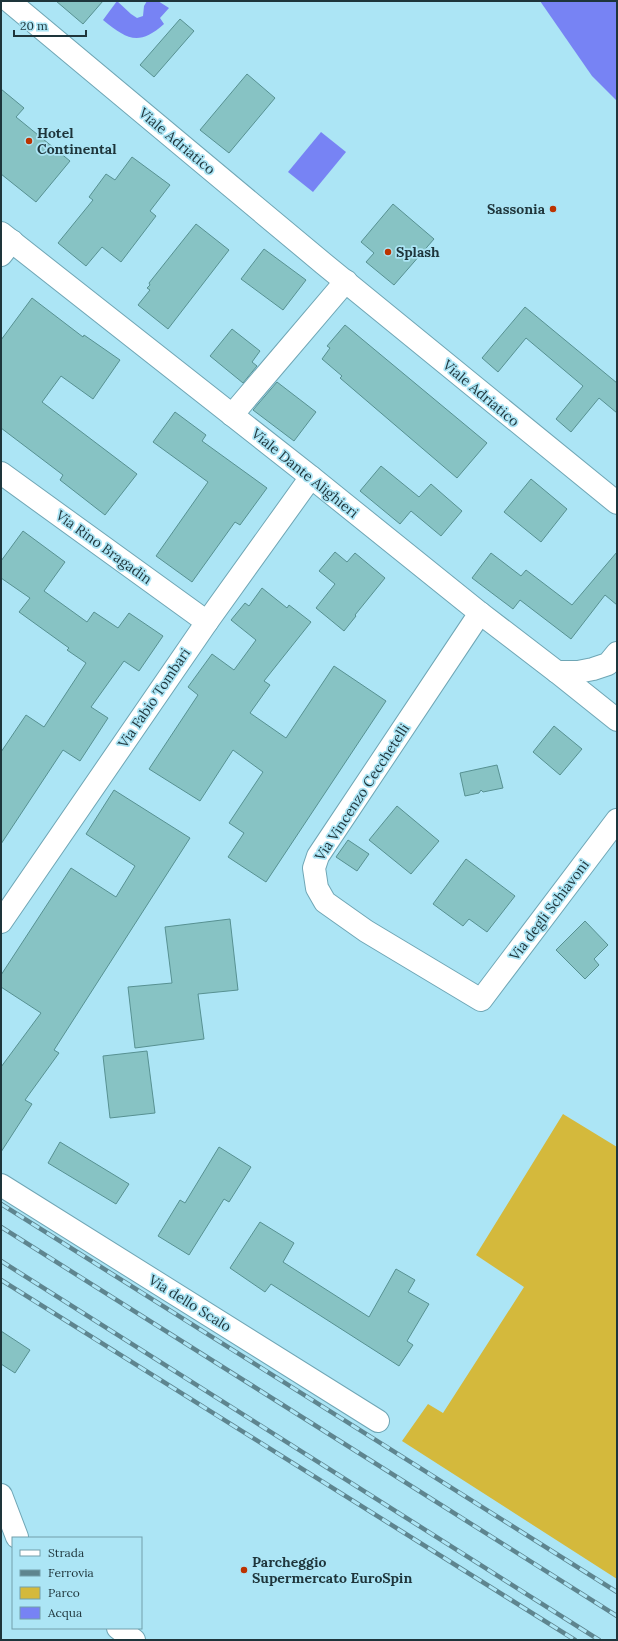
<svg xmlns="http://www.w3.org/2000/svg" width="618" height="1641" font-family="Lora,serif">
	<rect width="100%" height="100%" fill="#ace5f5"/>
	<path fill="#d4b93c" d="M563,1114l54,33v432l-215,-138 26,-37 15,9 81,-126 -48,-32z"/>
	<g fill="#7783f4">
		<path d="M117,1l14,13 6,4 6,-2 1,-10 3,-5h11l11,7 -9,10 4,6c-26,23 -37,15 -61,-4z"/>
		<path d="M540,1h77v100l-25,-25z"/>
		<path d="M321,132l25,20 -33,40 -25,-20z"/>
	</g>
	<g fill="#87c3c4" stroke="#579192">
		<path d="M56,1h47l-20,23z"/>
		<path d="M180,19l14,12 -40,46 -14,-12z"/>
		<path d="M247,74l28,24 -46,55 -29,-23z"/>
		<path d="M1,89l23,19 -8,9 54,44 -34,41 -35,-28z"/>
		<path d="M132,157l38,28 -20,26 6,5 -35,46 -19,-15 -16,19 -28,-23 35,-43 -4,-3 17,-23 9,6z"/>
		<path d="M393,204l41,35 -40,46 -28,-23 8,-9 -13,-11z"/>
		<path d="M196,224l33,26 -61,79 -30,-24 12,-15 -3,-2 3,-3 -1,-2z"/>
		<path d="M264,249l42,31 -23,30 -42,-31z"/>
		<path d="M32,298l51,39 1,-2 36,25 -27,39 -32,-23 -19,26 95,72 -32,41 -45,-35 3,-5 -62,-47v-88z"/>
		<path d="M525,307l92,76v30l-18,-15 -28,34 -15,-13 27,-33 -57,-48 -28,34 -16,-14z"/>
		<path d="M345,325l142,118 -30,35 -117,-100 2,-2 -20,-17 8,-11 -3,-2z"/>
		<path d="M232,329l28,22 -8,11 5,4 -14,17 -33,-27z"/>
		<path d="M277,382l39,30 -22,29 -41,-31z"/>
		<path d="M175,412l31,23 -4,6 65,47 -27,37 -5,-3 -43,60 -36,-26 52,-74 -55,-40z"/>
		<path d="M381,466l38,31 12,-13 31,27 -21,25 -30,-25 -11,13 -40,-33z"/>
		<path d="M531,479l36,30 -26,33 -37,-30z"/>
		<path d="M23,531l42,31 -21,29 43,31 7,-10 24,16 11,-15 34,23 -24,35 -15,-10 -33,46 17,11 -28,43 -17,-11 -62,94v-92l25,-37 18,12 42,-64 -19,-13 2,-2 -50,-36 11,-14 -29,-20v-17z"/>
		<path d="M335,552l12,10 8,-9 30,25 -30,37 1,1 -12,15 -28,-23 19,-24 -16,-13z"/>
		<path d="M617,552v53l-12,-10 -34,44 -51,-39 -7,9 -41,-31 19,-25 30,23 5,-6 46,35z"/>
		<path d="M262,588l25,20 2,-3 22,17 -47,59 6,4 -20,28 36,25 48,-72 52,35 -120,181 -38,-25 16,-24 -15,-10 34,-51 -30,-22 -33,51 -51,-32 49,-74 -10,-8 24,-33 22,16 22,-30 -25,-20 14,-17 4,3z"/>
		<path d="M554,726l28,23 -22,26 -27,-23z"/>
		<path d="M497,765l6,23 -20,4 -2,-2 -2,3 -14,3 -5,-23z"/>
		<path d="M114,790l76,48 -136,212 5,3 -34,47 7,4 -31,48v-85l40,-54 -40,-26v-12l70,-107 45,29 19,-31 -49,-32z"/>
		<path d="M397,806l42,35 -28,33 -42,-34z"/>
		<path d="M348,840l21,14 -12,17 -21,-14z"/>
		<path d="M466,859l49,37 -28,36 -18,-13 -6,7 -30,-22z"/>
		<path d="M230,919l8,71 -40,4 6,45 -69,9 -7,-61 44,-4 -7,-56z"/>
		<path d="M585,921l23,24 -14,14 5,6 -14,14 -29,-29z"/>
		<path d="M147,1051l8,62 -45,5 -7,-62z"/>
		<path d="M60,1142l69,42 -13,20 -68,-41z"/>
		<path d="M219,1147l32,20 -22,35 -5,-3 -35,56 -31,-19 22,-36 5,3z"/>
		<path d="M260,1222l34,21 -11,19 86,55 27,-48 19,11 -7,12 21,12 -22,37 6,4 -14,21 -128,-82 -6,8 -35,-24z"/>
		<path d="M1,1331l29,19 -15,23 -14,-9z"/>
	</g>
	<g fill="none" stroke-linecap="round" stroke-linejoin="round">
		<defs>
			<g id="minor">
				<path d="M1,255l11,-14"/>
				<path d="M232,415l114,-134"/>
				<path d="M1,473l206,149"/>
				<path d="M480,613l-162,243 -4,12 3,20 8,14 41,29 115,69 136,-180"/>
				<path d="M557,672l60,48"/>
				<path d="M1,922l206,-300 104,-145"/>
				<path d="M1,1185l377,236"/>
			</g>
			<g id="tertiary">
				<path d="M9,1l315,263 293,239"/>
				<path d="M1,233l310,244 169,136 77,59h21l15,-3 15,-5 9,-11"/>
			</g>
			<g id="primary">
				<path d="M1,1495l16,42"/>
				<path d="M118,1628l16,12"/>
			</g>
		</defs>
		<use href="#minor" stroke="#6fa6b5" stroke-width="24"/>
		<use href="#tertiary" stroke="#6fa6b5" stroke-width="24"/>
		<use href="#primary" stroke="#6fa6b5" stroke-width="24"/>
		<use href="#minor" stroke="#fff" stroke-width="22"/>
		<use href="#tertiary" stroke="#fff" stroke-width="22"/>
		<use href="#primary" stroke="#fff" stroke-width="22"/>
		<defs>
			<g id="rail">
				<path d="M1,1204l616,388"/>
				<path d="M1,1227l616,389"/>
				<path d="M1,1261l598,379"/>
				<path d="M1,1280l574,360"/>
			</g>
		</defs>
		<use href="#rail" stroke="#5e858f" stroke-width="4.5"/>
		<use href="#rail" stroke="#ace5f5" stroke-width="3" stroke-dasharray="9" stroke-linecap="butt"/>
	</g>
	<g fill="#bc3300" stroke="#ace5f5" stroke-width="1.5">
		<circle cx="29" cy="141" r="4"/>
		<circle cx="553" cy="209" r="4"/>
		<circle cx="388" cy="252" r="4"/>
		<circle cx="244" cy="1570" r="4"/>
	</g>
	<g text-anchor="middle" stroke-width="3.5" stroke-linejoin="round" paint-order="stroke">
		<g font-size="14" font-weight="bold" fill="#1e353b" stroke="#ace5f5" text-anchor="start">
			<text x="37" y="138">Hotel<tspan x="37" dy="16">Continental</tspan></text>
			<text x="545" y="214" text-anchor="end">Sassonia</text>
			<text x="396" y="257">Splash</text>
			<text x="252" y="1567">Parcheggio<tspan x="252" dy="16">Supermercato EuroSpin</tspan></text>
		</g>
		<g font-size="14" fill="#1e353b" stroke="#ace5f5">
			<text transform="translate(177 141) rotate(40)" y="5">Viale Adriatico</text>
			<text transform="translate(481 393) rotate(40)" y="5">Viale Adriatico</text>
			<text transform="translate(305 473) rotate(39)" y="5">Viale Dante Alighieri</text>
			<text transform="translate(104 547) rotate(36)" y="5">Via Rino Bragadin</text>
			<text transform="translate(154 698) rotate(-56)" y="5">Via Fabio Tombari</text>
			<text transform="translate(362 792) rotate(-57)" y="5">Via Vincenzo Cecchetelli</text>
			<text transform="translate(549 910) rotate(-53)" y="5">Via degli Schiavoni</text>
			<text transform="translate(190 1303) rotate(32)" y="5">Via dello Scalo</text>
		</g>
	</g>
	<rect width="618" height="1641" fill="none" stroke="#1e353b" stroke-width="4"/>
	<rect x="12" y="1537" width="130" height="92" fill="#ace5f5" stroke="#739fab"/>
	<rect x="20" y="1550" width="20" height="6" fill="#ffffff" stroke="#739fab"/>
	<text x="48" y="1557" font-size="12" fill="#1e353b">Strada</text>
	<rect x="20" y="1570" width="20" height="6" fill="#5e858f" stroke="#739fab"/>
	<text x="48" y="1577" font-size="12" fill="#1e353b">Ferrovia</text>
	<rect x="20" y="1587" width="20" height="12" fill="#d4b93c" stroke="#739fab"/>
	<text x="48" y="1597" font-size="12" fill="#1e353b">Parco</text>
	<rect x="20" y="1607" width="20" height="12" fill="#7783f4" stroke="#739fab"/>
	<text x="48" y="1617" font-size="12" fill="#1e353b">Acqua</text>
	<path d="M14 30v6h72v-6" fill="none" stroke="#1e353b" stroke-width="2"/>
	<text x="20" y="30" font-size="12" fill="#1e353b" stroke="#ace5f5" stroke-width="3" paint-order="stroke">20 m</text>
</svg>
